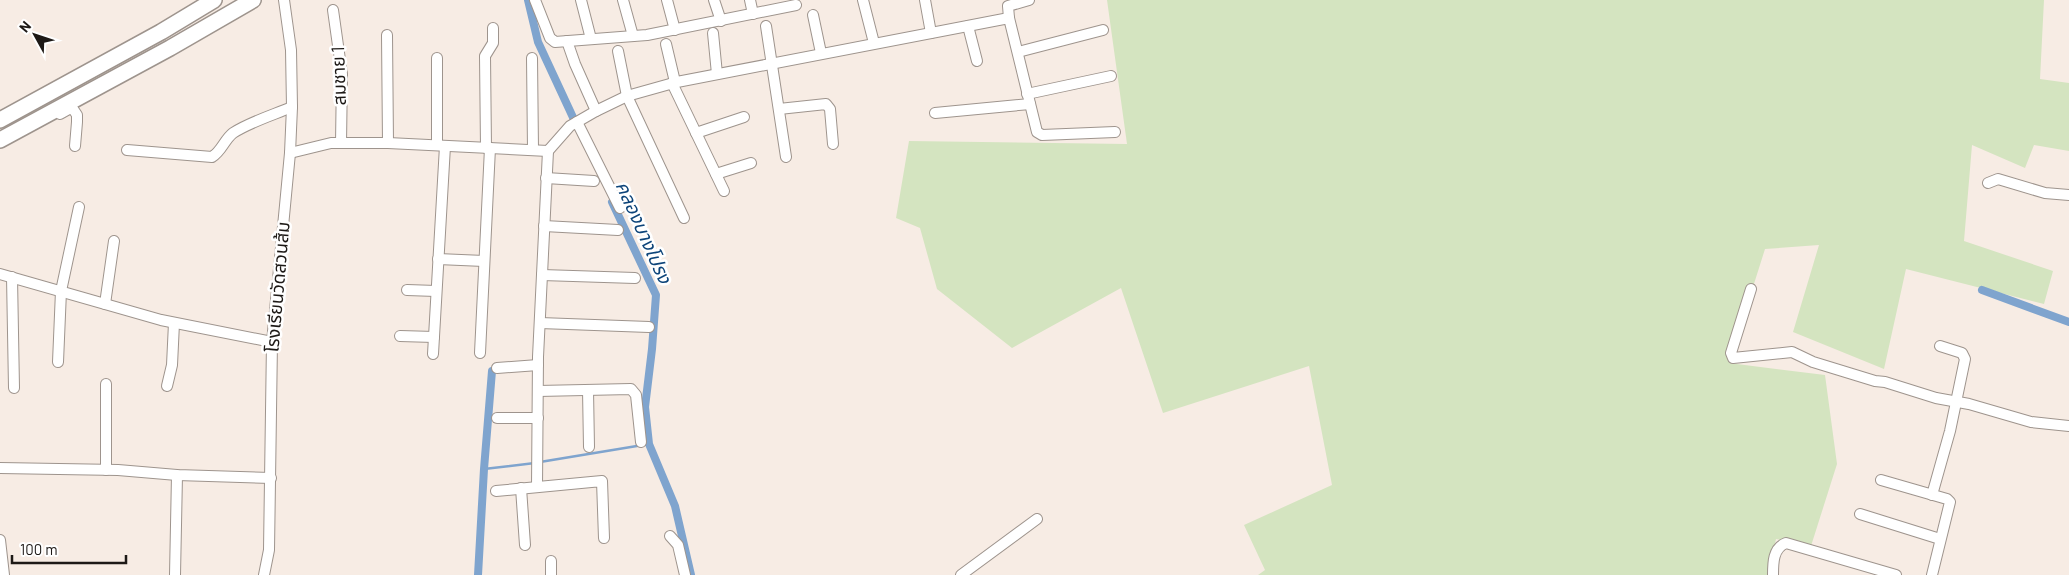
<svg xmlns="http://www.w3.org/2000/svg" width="2069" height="575" font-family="Barlow,'Noto Sans Thai',sans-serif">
	<rect width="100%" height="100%" fill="#f7ece4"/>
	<path fill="#d4e4c0" d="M1107,0h937l-4,79 29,4v68l-35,-6 -9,23 -53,-23 -8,96 89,30 -9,33 -138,-35 -22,100 -91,-37 26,-87 -54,4 -36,114 96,12 12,89 -26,82 -35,-7 -8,36h-510l7,-5 -21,-45 88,-40 -23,-119 -146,47 -42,-125 -109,60 -75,-59 -17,-61 -24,-10 13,-77 218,3z"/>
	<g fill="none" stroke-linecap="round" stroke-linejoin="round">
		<g stroke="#7fa4ce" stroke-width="2.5">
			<path d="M540,462l109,-18"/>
			<path d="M484,469l51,-6"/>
		</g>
		<g stroke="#7fa4ce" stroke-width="8">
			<path d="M528,0l10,42 39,84"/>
			<path d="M612,202l44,93 -4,54 -7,58 4,37 26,62 16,69"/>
			<path d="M1982,290l87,32"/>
			<path d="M478,575l6,-106 8,-98"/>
		</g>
		<defs>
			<g id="minor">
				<path d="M535,0l15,38 5,4 92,-7 149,-30"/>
				<path d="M581,0l10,39"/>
				<path d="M623,0l10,36"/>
				<path d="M667,0l8,30"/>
				<path d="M714,0l7,21"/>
				<path d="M750,0l3,14"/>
				<path d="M863,0l11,43"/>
				<path d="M925,0l6,33"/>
				<path d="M333,10l9,64 -1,69"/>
				<path d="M813,15l8,38"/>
				<path d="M1009,18l-1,-12 21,-6"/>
				<path d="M766,26l20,131"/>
				<path d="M968,26l9,35"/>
				<path d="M713,33l4,41"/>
				<path d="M387,35l1,108"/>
				<path d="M567,41l8,23 21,47"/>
				<path d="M666,44l9,38"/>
				<path d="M618,51l9,45 57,122"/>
				<path d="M1018,52l85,-22"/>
				<path d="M532,58l1,92"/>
				<path d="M672,83l52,108"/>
				<path d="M1027,94l84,-18"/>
				<path d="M779,109l47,-5 4,5 3,35"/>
				<path d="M935,113l95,-9"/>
				<path d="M60,114l9,-5h4l4,6v7l-2,24"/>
				<path d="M577,122l43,86"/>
				<path d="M696,133l48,-16"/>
				<path d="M437,145v-87"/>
				<path d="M486,148l-1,-92 8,-13v-15"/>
				<path d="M127,150l85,7c10,-6 12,-17 21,-24 17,-11 40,-18 59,-26"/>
				<path d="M290,153l41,-10h57l160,8 22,-25 26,-15 31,-15 50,-14 332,-64 28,114 5,3 73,-3"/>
				<path d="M716,174l35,-11"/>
				<path d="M546,178l48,3"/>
				<path d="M1988,183l10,-4 47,14 24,2"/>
				<path d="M544,226l74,4"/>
				<path d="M438,259l46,2"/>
				<path d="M0,274l161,46 111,22"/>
				<path d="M542,275l93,3"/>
				<path d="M12,277l2,111"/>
				<path d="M1751,289l-20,64 2,5 59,-6 21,10 62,19 10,1 51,16 33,6 62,18 38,4"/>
				<path d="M407,290l29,1"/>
				<path d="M105,304l9,-63"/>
				<path d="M540,323l109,4"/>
				<path d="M400,336l34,1"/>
				<path d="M480,353l10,-205"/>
				<path d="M433,354l12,-208"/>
				<path d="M58,362l3,-71 18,-84"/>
				<path d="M497,368l41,-3"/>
				<path d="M106,384v86"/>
				<path d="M167,386l5,-21 2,-42"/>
				<path d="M588,390l1,57"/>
				<path d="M538,391l93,-2 5,6 5,47"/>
				<path d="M497,418h41"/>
				<path d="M0,468l118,2 59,5 94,3"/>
				<path d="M1881,480l66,19 3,3 -18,73"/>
				<path d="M537,487l1,-130 10,-206"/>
				<path d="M521,488l4,57"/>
				<path d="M496,491l106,-10 2,57"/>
				<path d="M1932,495l18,-64 15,-72 -3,-6 -22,-7"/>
				<path d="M1860,514l80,25"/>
				<path d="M670,536l8,9 7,30"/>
				<path d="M0,540l4,35"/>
				<path d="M175,575l2,-100"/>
				<path d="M264,575l5,-25 3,-208 18,-189 2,-46 -1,-57 -7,-50"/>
				<path d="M551,575v-14"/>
				<path d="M961,575l76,-56"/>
				<path d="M1773,575c0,-12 0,-27 13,-32l110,32"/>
			</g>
			<g id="highway">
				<path d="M0,120l161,-88 53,-32"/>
				<path d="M0,140l170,-92 83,-48"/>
			</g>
		</defs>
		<use href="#minor" stroke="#9e948d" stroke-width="12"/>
		<use href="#highway" stroke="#9e948d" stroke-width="18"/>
		<use href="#minor" stroke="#fff" stroke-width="10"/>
		<use href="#highway" stroke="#fff" stroke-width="15"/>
	</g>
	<g text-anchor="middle" stroke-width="5" stroke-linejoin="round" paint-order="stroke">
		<g font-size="18" fill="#1d1916" stroke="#fff">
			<text transform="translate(339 76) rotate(-92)" y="6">สมชาย 1</text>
			<text transform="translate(278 287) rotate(-85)" y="6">โรงเรียนวัดสวนส้ม</text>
		</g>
		<g font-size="19" font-style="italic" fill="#0d4479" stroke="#fff">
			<text transform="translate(644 232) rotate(66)" y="7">คลองบางโปรง</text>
		</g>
	</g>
	<g transform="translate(35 35) rotate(310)" stroke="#ffffff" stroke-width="4" paint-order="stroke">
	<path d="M0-4L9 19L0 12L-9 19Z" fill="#1d1916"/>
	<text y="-8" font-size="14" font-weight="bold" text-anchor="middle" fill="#1d1916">N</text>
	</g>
	<path d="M12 555v8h114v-8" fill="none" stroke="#1d1916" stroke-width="2.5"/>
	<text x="20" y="555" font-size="15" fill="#1d1916" stroke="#ffffff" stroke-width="4" paint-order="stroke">100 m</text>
</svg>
